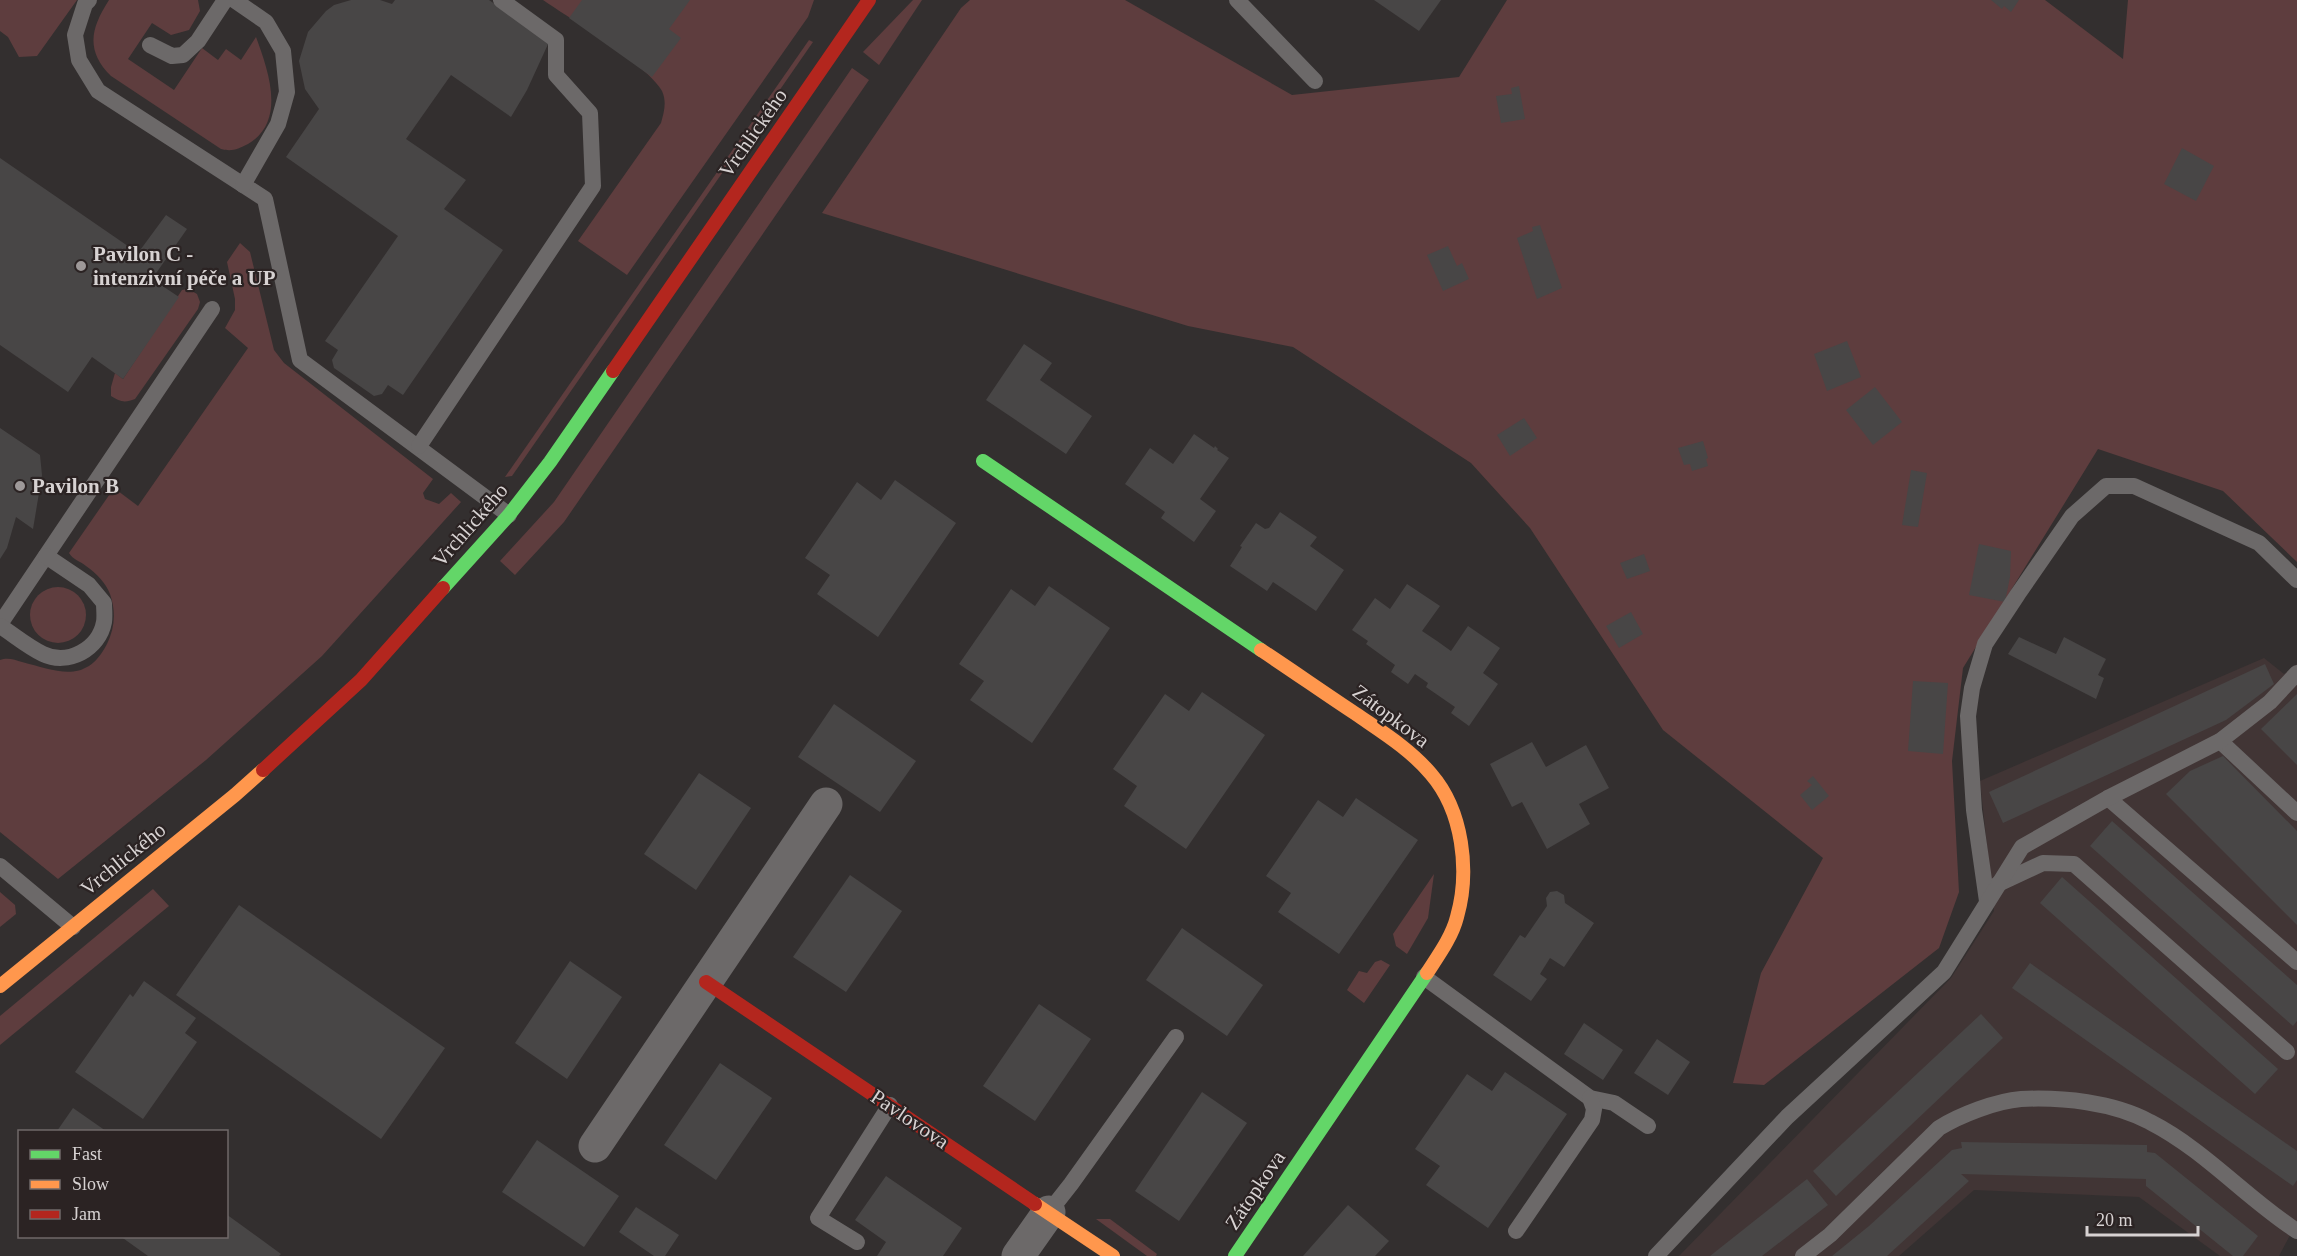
<svg xmlns="http://www.w3.org/2000/svg" width="2297" height="1256" font-family="'Times New Roman',serif">
	<rect width="100%" height="100%" fill="#332f2f"/>
	<path fill="#413535" d="M2264,658l20,16 13,-10v558l-18,34h-59l-81,-59 -165,-7 -75,66h-220l272,-278 43,-67 -14,-130z"/>
	<g fill="#5e3d3e">
		<path d="M0,0h77l-40,56 -18,1 -11,-20 -8,-6z"/>
		<path d="M109,0h89l2,11 -11,19 -18,5 -19,-12 -24,36 46,31 28,-42 16,12 8,-11 15,11 15,-23c12,33 31,84 -8,107 -10,5 -16,8 -27,5l-110,-73c-26,-26 -20,-48 -2,-76z"/>
		<path d="M543,0h271l-6,17 -181,258 -49,-34 83,-118c3,-11 6,-21 1,-32 -13,-25 -93,-73 -119,-91z"/>
		<path d="M913,0h9l-43,65 -16,-13z"/>
		<path d="M970,0h155l167,95 167,-18 48,-77h538l78,59 5,-59h169v562l-74,-71 -125,-42 -135,219 -11,93 7,131 -20,56 -175,137 -31,-2 28,-110 62,-115 -160,-128 -133,-202 -59,-65 -178,-116 -105,-21 -366,-113 139,-205z"/>
		<path d="M809,40l4,2 -301,434 -7,1z"/>
		<path d="M852,68l17,12 -305,442 -49,53 -15,-14 54,-59z"/>
		<path d="M240,243l10,9 24,98 10,13 149,116 -10,14 2,6 14,5 12,-11 10,9 -139,154 -116,104 -148,119 -58,-47v-172c8,-3 15,0 22,2 35,9 64,23 85,-18 8,-16 9,-33 3,-50 -4,-11 -14,-21 -24,-28 -6,-5 -13,-6 -17,-13l45,-65 24,18 110,-158 -23,-20 10,-18v-11l-8,-37z"/>
		<path d="M188,289l9,5 3,8 -2,7 -63,90c-10,4 -15,3 -24,-3v-9l4,-14 8,6 59,-89z"/>
		<circle cx="58" cy="615" r="28"/>
		<path d="M1434,874l-6,44 -21,36 -11,-8 -3,-12z"/>
		<path d="M153,889l16,17 -169,139v-29z"/>
		<path d="M0,892l15,13 1,9 -16,13z"/>
		<path d="M1381,960l9,5 -26,38 -17,-13 12,-19 8,2 8,-11z"/>
		<path d="M1096,1219h14l47,35 -1,2h-9z"/>
	</g>
	<g fill="#484646">
		<path d="M351,0h29l12,4 3,-4h94l60,42 -22,48 -16,27 -60,-42 -45,64 60,41 -22,29 59,41 -100,145 -15,-10 -6,9 -8,2 -40,-28 -2,-8 6,-10 -13,-9 73,-105 -112,-79 33,-48 -14,-20 -6,-28 9,-29 18,-21 8,-6z"/>
		<path d="M582,0h108l-21,29 12,9 -29,39 -83,-59z"/>
		<path d="M1374,0h67l-22,31z"/>
		<path d="M1991,0h28l-8,12 -7,-6 -2,3z"/>
		<path d="M1519,86l6,33 -24,4 -5,-27 16,-2 -1,-6z"/>
		<path d="M2182,148l32,18 -18,35 -32,-17z"/>
		<path d="M0,158l138,95 28,-38 21,14 -35,50 27,18 -56,82 -31,-22 -24,35 -68,-47z"/>
		<path d="M1540,225l22,63 -25,11 -20,-61 16,-7 -1,-4z"/>
		<path d="M1448,246l9,20 5,-3 7,16 -26,12 -16,-36z"/>
		<path d="M1847,341l14,36 -34,14 -13,-37z"/>
		<path d="M1024,344l28,19 -12,17 52,36 -26,38 -80,-54z"/>
		<path d="M1875,387l27,35 -29,23 -27,-35z"/>
		<path d="M1524,418l13,20 -27,18 -13,-21z"/>
		<path d="M0,428l40,27 2,20 -9,54 -17,-12 -9,31 -7,11z"/>
		<path d="M1194,434l20,14 1,-2 3,3 -1,1 12,8 -29,41 16,12 -22,31 -33,-24 4,-6 -40,-28 25,-36 23,16z"/>
		<path d="M1703,441l5,17 -2,1 2,7 -16,5 -2,-7 -6,1 -6,-17z"/>
		<path d="M1911,470l16,3 -9,54 -16,-2z"/>
		<path d="M895,480l61,43 -78,114 -61,-43 13,-19 -25,-17 52,-76 24,18z"/>
		<path d="M1280,512l37,25 -7,9 34,24 -28,41 -43,-29 -6,9 -37,-25 12,-19 -2,-1 16,-23 9,6 4,-1z"/>
		<path d="M1979,544l32,7 -1,26 -5,25 -36,-7z"/>
		<path d="M1644,554l6,17 -23,8 -7,-16z"/>
		<path d="M1407,584l33,22 -18,25 15,10 14,10 17,-25 32,22 -17,25 15,11 -29,42 -18,-13 4,-6 -29,-20 2,-4 -13,-9 -7,10 -17,-12 4,-7 -29,-21 2,-3 -16,-11 23,-32 15,11z"/>
		<path d="M1049,586l61,42 -78,115 -62,-43 14,-19 -25,-17 52,-75 24,17z"/>
		<path d="M1631,612l12,22 -24,14 -13,-22z"/>
		<path d="M2019,637l37,17 8,-17 42,22 -8,16 6,3 -8,21 -88,-45z"/>
		<path d="M2265,664l9,20 -48,36 -223,103 -14,-31z"/>
		<path d="M1913,681l35,2 -5,71 -35,-3z"/>
		<path d="M1202,692l63,43 -79,114 -62,-43 13,-20 -24,-17 52,-75 24,17z"/>
		<path d="M2297,694v71l-36,-36z"/>
		<path d="M834,704l82,57 -36,51 -82,-55z"/>
		<path d="M1532,742l14,25 40,-22 23,43 -30,16 11,20 -43,25 -25,-47 -10,5 -22,-43z"/>
		<path d="M2223,756l74,75v94l-131,-131 24,-23z"/>
		<path d="M699,773l52,35 -55,82 -52,-36z"/>
		<path d="M1813,776l16,20 -17,14 -12,-15 12,-10 -5,-4z"/>
		<path d="M1356,798l62,42 -79,114 -61,-42 13,-19 -25,-17 52,-76 25,17z"/>
		<path d="M2112,821l185,164v36l-4,5 -203,-180z"/>
		<path d="M850,875l52,36 -56,81 -53,-35z"/>
		<path d="M2062,877l216,192 -23,25 -215,-191z"/>
		<path d="M1557,891l7,4 1,8 29,20 -30,44 -14,-9 -10,16 7,5 -16,22 -38,-26 27,-40 5,3 22,-32 -1,-8 4,-6z"/>
		<path d="M239,905l206,143 -64,91 -205,-144z"/>
		<path d="M1182,928l81,57 -36,51 -81,-56z"/>
		<path d="M570,961l52,36 -55,82 -52,-36z"/>
		<path d="M2030,963l267,188v29l-4,6 -281,-198z"/>
		<path d="M144,981l52,37 -11,15 12,9 -54,77 -68,-47 55,-78 3,3z"/>
		<path d="M1039,1004l52,35 -56,82 -52,-35z"/>
		<path d="M1981,1014l22,24 -167,158 -23,-25z"/>
		<path d="M1584,1023l39,27 -20,30 -39,-26z"/>
		<path d="M1657,1039l33,23 -22,33 -34,-22z"/>
		<path d="M720,1063l52,35 -56,82 -52,-35z"/>
		<path d="M1505,1072l62,42 -79,114 -62,-43 14,-19 -25,-17 52,-75 25,17z"/>
		<path d="M1202,1092l45,31 -68,98 -44,-30z"/>
		<path d="M73,1108l33,23h-49z"/>
		<path d="M537,1140l82,56 -35,51 -82,-55z"/>
		<path d="M1961,1142l186,3v7l8,1 103,83 -15,20h-10l-87,-70v-7l-185,-5 8,7 -82,75h-55l37,-30 83,-76 10,-2z"/>
		<path d="M886,1176l76,52 -19,28h-66l9,-14 -31,-22z"/>
		<path d="M1807,1179l21,26 -66,51h-52z"/>
		<path d="M1348,1205l41,36 -14,15h-72z"/>
		<path d="M636,1207l43,28 -14,21h-11l-35,-24z"/>
		<path d="M226,1214l55,40 -2,2h-131l-28,-20h106z"/>
	</g>
	<g fill="none" stroke-linecap="round" stroke-linejoin="round">
		<g stroke="#6c6969" stroke-width="16">
			<path d="M89,0l-4,4 -10,31 4,25 19,31 167,108 35,161 209,155"/>
			<path d="M234,0l32,22 17,29 4,41 -9,32 -35,61"/>
			<path d="M1237,0l78,81"/>
			<path d="M150,45l22,11 11,-1 15,-14 27,-41"/>
			<path d="M419,446l174,-260 -3,-73 -34,-38v-35l-55,-40"/>
			<path d="M0,624l212,-315"/>
			<path d="M0,626c14,9 28,21 43,28 25,12 56,-5 61,-32 1,-6 0,-13 0,-19l-15,-18 -43,-29"/>
			<path d="M2220,741l77,72"/>
			<path d="M2108,798l189,164"/>
			<path d="M0,866l73,61"/>
			<path d="M1998,884l45,-21 31,1 213,188"/>
			<path d="M1987,901l-13,-91 -6,-94 4,-28 13,-44 33,-50 54,-78 34,-30h28l125,57 38,37"/>
			<path d="M1424,977l166,121 24,5 34,23"/>
			<path d="M1049,1212l22,-28 105,-147"/>
			<path d="M1516,1231l76,-111 2,-11 -4,-11"/>
			<path d="M857,1242l-39,-24 72,-113"/>
			<path d="M1656,1256l131,-139 157,-145 78,-125 86,-49 112,-57 50,-39 27,-29"/>
			<path d="M1803,1256l27,-21 109,-107c21,-13 57,-27 82,-29 41,-2 92,3 129,23 55,28 96,76 147,109"/>
		</g>
		<g stroke="#6c6969" stroke-width="33">
			<path d="M595,1146l231,-342"/>
			<path d="M1018,1256l31,-44"/>
		</g>
		<g stroke="#63d668" stroke-width="14">
			<path d="M983,461l278,189"/>
			<path d="M443,588l66,-73 41,-53 63,-91"/>
			<path d="M1235,1256l192,-283"/>
		</g>
		<g stroke="#ff974d" stroke-width="14">
			<path d="M1261,650c32,21 63,43 95,64 26,18 54,35 75,60 32,37 39,97 26,143 -5,20 -19,39 -30,56"/>
			<path d="M0,986l235,-191 28,-25"/>
			<path d="M1035,1204l78,52"/>
		</g>
		<g stroke="#b3261e" stroke-width="14">
			<path d="M613,371l256,-371"/>
			<path d="M263,770l98,-90 82,-92"/>
			<path d="M706,982l329,222"/>
		</g>
	</g>
	<g fill="#9e9999" stroke="#2b2323" stroke-width="2">
		<circle cx="81" cy="266" r="6"/>
		<circle cx="20" cy="486" r="6"/>
	</g>
	<g text-anchor="middle" stroke-width="4.5" stroke-linejoin="round" paint-order="stroke">
		<g font-size="21" fill="#d7d2d2" stroke="#2b2323">
			<text transform="translate(753 133) rotate(-55)" y="7">Vrchlického</text>
			<text transform="translate(470 525) rotate(-49)" y="7">Vrchlického</text>
			<text transform="translate(1391 716) rotate(37)" y="7">Zátopkova</text>
			<text transform="translate(123 859) rotate(-39)" y="7">Vrchlického</text>
			<text transform="translate(910 1119) rotate(34)" y="7">Pavlovova</text>
			<text transform="translate(1255 1190) rotate(-56)" y="7">Zátopkova</text>
		</g>
		<g font-size="21" font-weight="bold" fill="#d7d2d2" stroke="#2b2323" text-anchor="start">
			<text x="93" y="261">Pavilon C -<tspan x="93" dy="24">intenzivní péče a UP</tspan></text>
			<text x="32" y="493">Pavilon B</text>
		</g>
	</g>
	<rect x="18" y="1130" width="210" height="108" fill="#2b2323" stroke="#706969" stroke-width="1.5"/>
	<rect x="30" y="1150" width="30" height="9" fill="#63d668" stroke="#706969" stroke-width="1.5"/>
	<text x="72" y="1160" font-size="18" fill="#d7d2d2">Fast</text>
	<rect x="30" y="1180" width="30" height="9" fill="#ff974d" stroke="#706969" stroke-width="1.5"/>
	<text x="72" y="1190" font-size="18" fill="#d7d2d2">Slow</text>
	<rect x="30" y="1210" width="30" height="9" fill="#b3261e" stroke="#706969" stroke-width="1.5"/>
	<text x="72" y="1220" font-size="18" fill="#d7d2d2">Jam</text>
	<path d="M2087 1226v9h111v-9" fill="none" stroke="#d7d2d2" stroke-width="3"/>
	<text x="2096" y="1226" font-size="18" fill="#d7d2d2" stroke="#2b2323" stroke-width="4.5" paint-order="stroke">20 m</text>
</svg>
